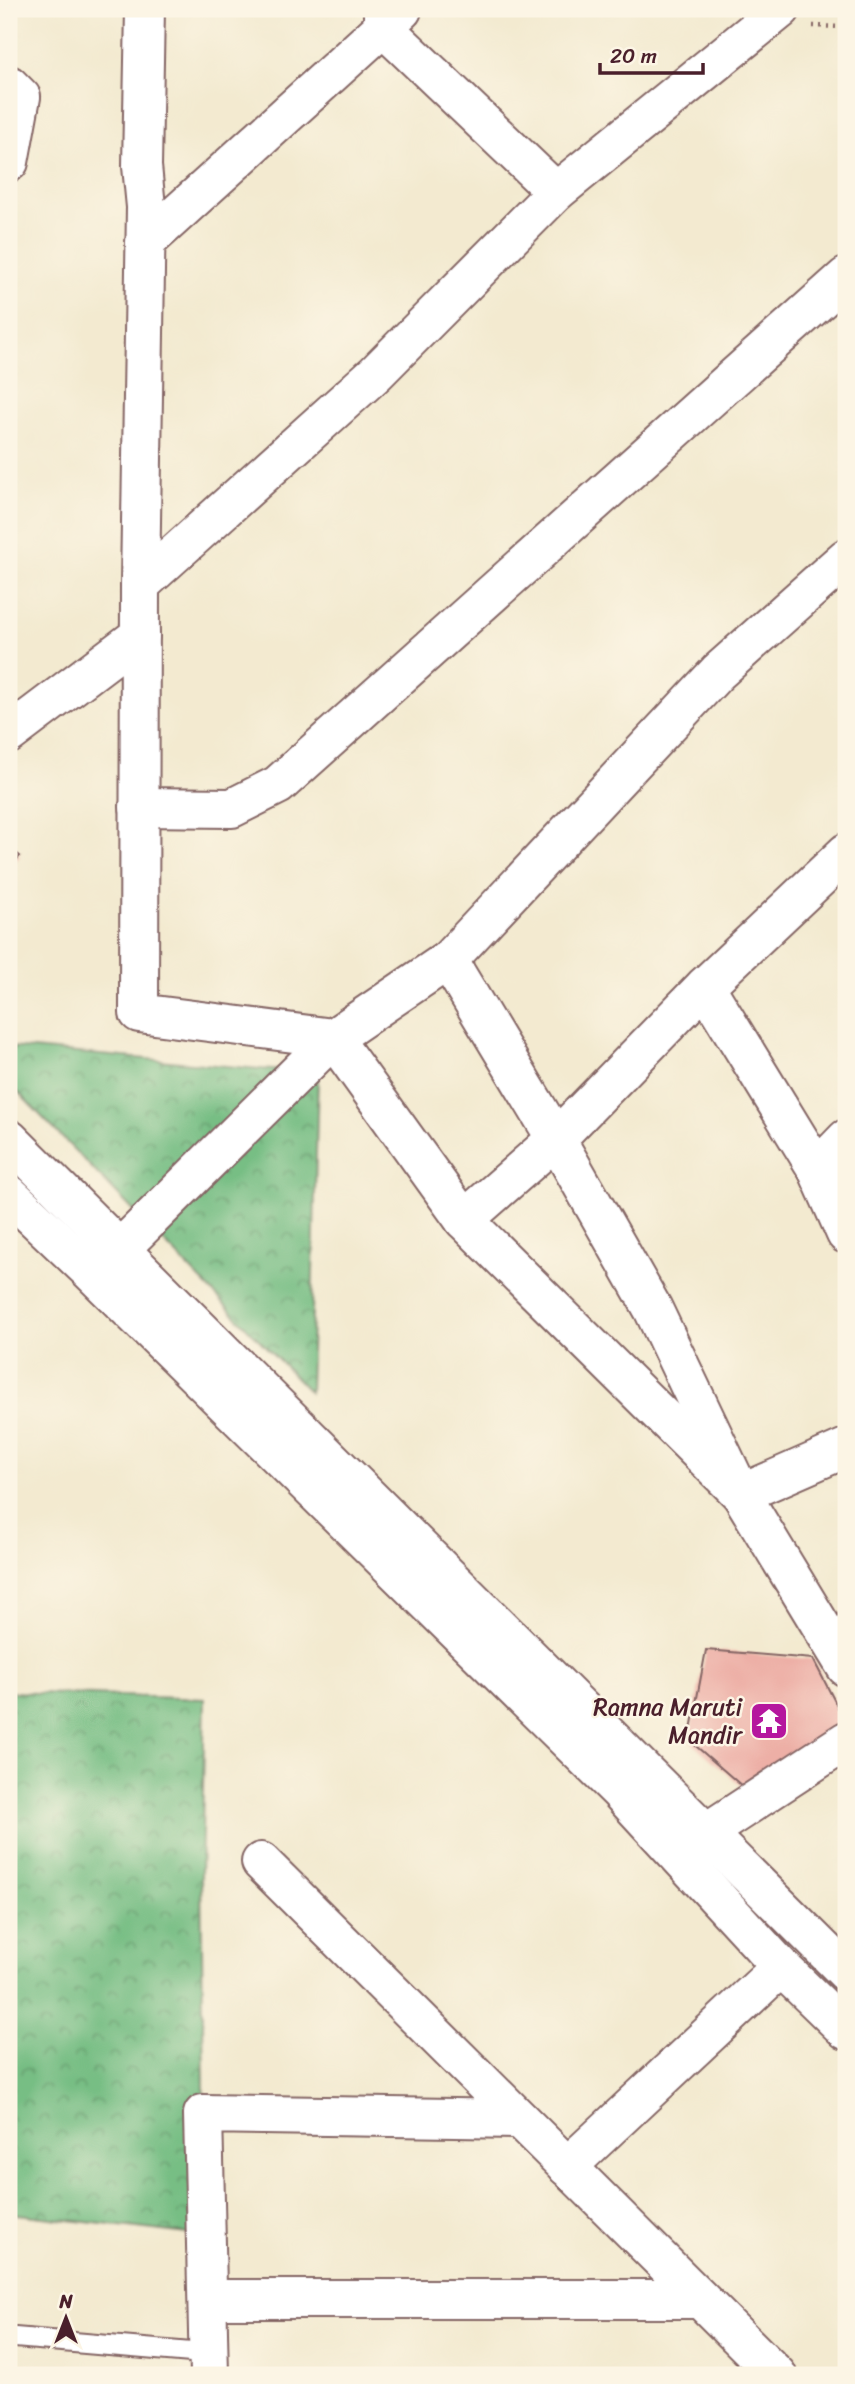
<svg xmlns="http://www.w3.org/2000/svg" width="855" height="2384" font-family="Sriracha,sans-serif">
	<defs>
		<pattern id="forest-crowns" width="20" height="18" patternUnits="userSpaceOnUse" patternTransform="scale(1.75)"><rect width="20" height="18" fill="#77be84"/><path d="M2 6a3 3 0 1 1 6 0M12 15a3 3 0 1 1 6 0" fill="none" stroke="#649a6c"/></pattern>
	</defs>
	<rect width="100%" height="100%" fill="#fcf5e5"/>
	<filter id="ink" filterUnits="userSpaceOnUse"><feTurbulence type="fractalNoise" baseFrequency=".0143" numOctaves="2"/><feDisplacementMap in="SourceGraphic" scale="14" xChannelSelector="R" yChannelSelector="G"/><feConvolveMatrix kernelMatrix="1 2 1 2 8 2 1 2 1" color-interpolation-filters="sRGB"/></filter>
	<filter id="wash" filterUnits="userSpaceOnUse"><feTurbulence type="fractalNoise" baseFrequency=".00686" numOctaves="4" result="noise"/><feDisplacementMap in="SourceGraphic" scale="28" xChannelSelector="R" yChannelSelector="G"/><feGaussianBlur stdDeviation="1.57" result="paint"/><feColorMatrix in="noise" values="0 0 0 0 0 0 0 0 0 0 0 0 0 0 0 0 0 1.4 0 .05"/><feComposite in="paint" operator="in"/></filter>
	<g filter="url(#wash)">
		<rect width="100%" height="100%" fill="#f3ead0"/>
		<g fill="url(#forest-crowns)" stroke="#606e58" stroke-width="2">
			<path d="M9,1047l309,27 -8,318 -301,-309z"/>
			<path d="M9,1692l196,7 -4,177 5,360 -197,-23z"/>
		</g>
		<g id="blocks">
			<g fill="#edafa6">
				<path d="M9,847l11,9 -11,12z"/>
				<path d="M706,1650l107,9 33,64 -96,70 -61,-53z"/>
			</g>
		</g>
	</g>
	<g filter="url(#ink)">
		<use href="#blocks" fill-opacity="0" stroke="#856665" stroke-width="2"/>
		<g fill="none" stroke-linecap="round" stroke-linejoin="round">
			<defs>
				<path id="lane" d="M9,2337l200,17"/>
				<g id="street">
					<path d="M145,9l-3,157 4,41 -6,378 -1,428 194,25 115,-78 108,179 97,170 88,185 105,173"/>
					<path d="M9,85l12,12 -12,65"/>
					<path d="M556,192l225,-183"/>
					<path d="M145,243l257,-233"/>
					<path d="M140,585l236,-212 180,-181 -173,-165v-18"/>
					<path d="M9,734l131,-99"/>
					<path d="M139,807l93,1 46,-23 568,-508"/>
					<path d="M448,960l270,-288 128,-114"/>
					<path d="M705,986l141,-133"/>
					<path d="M817,1169l29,65"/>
					<path d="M464,1220l277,274 105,-46"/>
					<path d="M120,1249l213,-211 131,182 92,-81 149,-153 112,183 29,-30"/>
					<path d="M707,1832l139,-91"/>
					<path d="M261,1862l516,513"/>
					<path d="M567,2167l214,-200"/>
					<path d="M208,2299h492"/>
					<path d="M209,2375l-6,-261 316,5"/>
				</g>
				<g id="secondary">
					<path d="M9,1139l837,833"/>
					<path d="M9,1194l81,77 528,519 163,177 65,63"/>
				</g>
			</defs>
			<use href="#lane" stroke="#856665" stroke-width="23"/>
			<use href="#street" stroke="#856665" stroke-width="42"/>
			<use href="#secondary" stroke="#856665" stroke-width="42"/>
			<path stroke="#856665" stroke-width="4.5" stroke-dasharray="2 5" stroke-linecap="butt" d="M813,26l33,1"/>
			<use href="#lane" stroke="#fff" stroke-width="19"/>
			<use href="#street" stroke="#fff" stroke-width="38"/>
			<use href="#secondary" stroke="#fff" stroke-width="38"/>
		</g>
	</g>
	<defs>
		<symbol id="temple-square" viewBox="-11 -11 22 22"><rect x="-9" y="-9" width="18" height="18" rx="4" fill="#b5179e" stroke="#fcf5e5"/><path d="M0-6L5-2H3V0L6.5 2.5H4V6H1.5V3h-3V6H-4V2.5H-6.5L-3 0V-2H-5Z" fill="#fff"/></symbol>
	</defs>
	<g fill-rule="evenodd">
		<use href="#temple-square" x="747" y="1699" width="44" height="44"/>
	</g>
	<g text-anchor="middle" stroke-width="5" stroke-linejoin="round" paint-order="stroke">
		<g font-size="24" fill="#4a1f2b" stroke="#fcf5e5" text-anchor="end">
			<text x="742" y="1715">Ramna Maruti<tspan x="742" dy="28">Mandir</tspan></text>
		</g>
	</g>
	<rect width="855" height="2384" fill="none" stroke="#fcf5e5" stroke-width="35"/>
	<g transform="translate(66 2318)" stroke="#fcf5e5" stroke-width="5" paint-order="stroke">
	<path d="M0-5L12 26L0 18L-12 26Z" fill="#4a1f2b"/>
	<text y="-10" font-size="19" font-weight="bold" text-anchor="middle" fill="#4a1f2b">N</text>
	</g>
	<path d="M600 63v10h103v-10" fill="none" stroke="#4a1f2b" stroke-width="3.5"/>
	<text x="610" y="63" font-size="21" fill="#4a1f2b" stroke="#fcf5e5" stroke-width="5" paint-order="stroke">20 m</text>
</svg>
